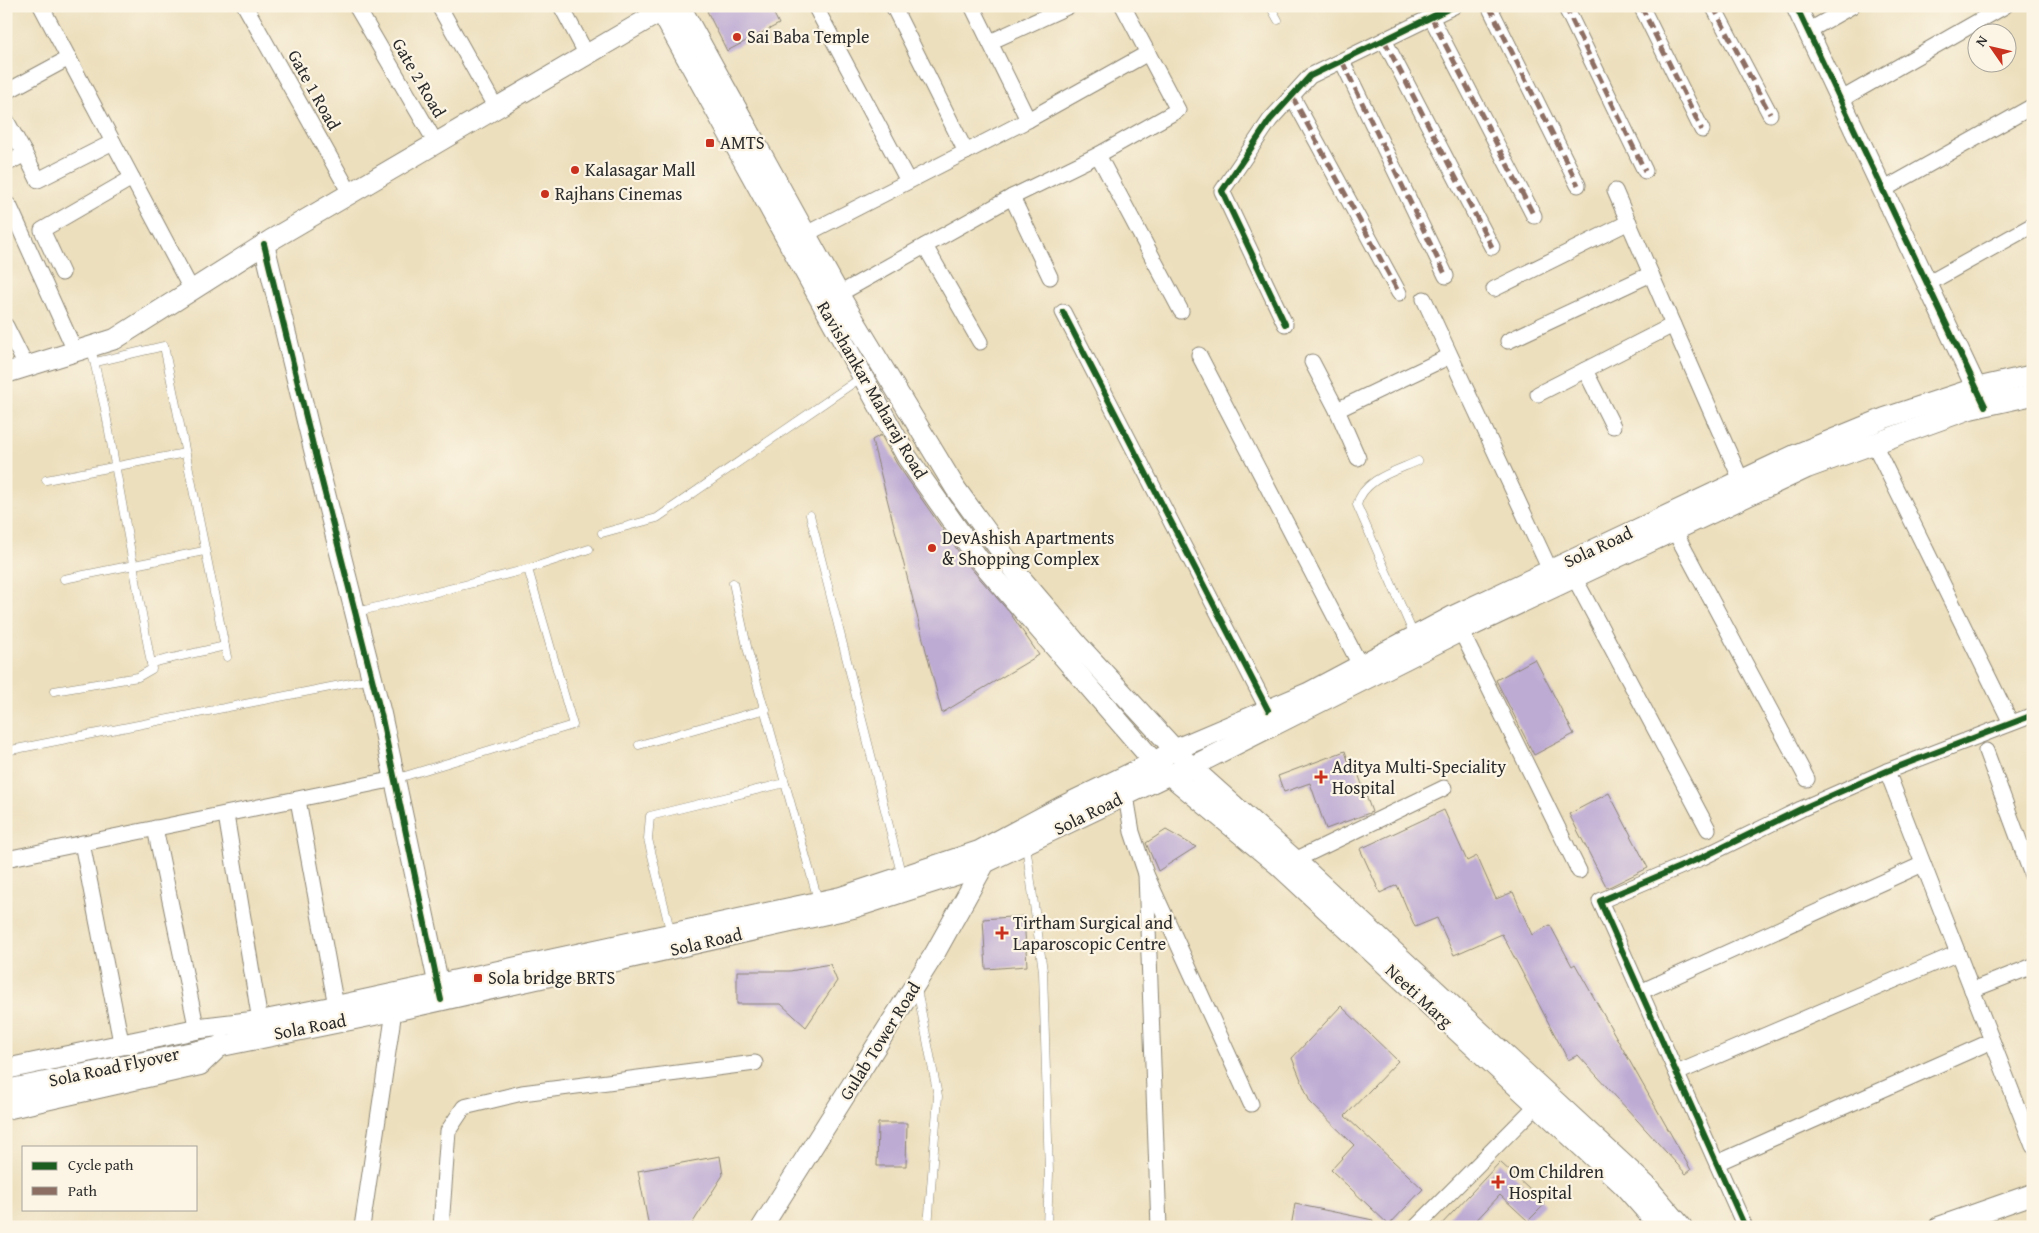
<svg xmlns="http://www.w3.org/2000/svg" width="2039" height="1233" font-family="'Gentium Book Plus',serif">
	<rect width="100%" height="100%" fill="#fcf5e5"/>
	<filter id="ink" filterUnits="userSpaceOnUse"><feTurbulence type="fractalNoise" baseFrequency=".02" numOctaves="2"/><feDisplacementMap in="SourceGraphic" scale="10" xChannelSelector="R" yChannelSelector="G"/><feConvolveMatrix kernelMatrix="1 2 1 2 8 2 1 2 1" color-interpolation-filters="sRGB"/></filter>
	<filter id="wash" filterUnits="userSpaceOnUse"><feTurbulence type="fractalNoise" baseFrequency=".0096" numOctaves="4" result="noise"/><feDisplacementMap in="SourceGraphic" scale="20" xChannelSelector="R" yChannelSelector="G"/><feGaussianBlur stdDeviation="1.12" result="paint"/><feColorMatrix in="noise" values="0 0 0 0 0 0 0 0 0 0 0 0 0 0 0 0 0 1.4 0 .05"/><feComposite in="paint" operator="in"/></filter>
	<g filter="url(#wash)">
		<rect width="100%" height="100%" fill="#ecdfbd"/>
		<g id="blocks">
			<g fill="#beabd4">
				<path d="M717,6h53l9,18 -52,27 -20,-40z"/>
				<path d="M881,435l16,29 71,101 42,48 29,42 -97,58 -70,-273z"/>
				<path d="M1535,659l39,75 -40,21 -38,-75z"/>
				<path d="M1345,751l6,19 5,-2 16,44 -46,17 -16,-46 -26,9 -6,-16z"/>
				<path d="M1609,793l39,75 -41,20 -38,-74z"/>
				<path d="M1444,810l23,51 10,-5 19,43 17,-7 19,43 18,-10 22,41 3,-2 116,206 -5,4 -108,-119 -10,5 -66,-126 -48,21 -17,-37 -22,9 -18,-42 -17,8 -20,-44z"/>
				<path d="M1166,830l30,17 -38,24 -12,-28z"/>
				<path d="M1024,916l3,50 -41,3 -3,-50z"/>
				<path d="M830,964l7,17 -31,46 -25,-23h-44v-33h53z"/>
				<path d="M1341,1006l57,55 -53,55 78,73 -34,36 -58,-55 23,-25 -44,-43 -18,-44z"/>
				<path d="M878,1123h29l-1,43h-29z"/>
				<path d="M720,1156l3,19 -33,52h-41l-11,-56z"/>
				<path d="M1500,1162l45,42 -17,17 -28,-26 -30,32h-31z"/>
				<path d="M1295,1204l78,16 -1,7h-81z"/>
			</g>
		</g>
	</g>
	<g filter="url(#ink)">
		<use href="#blocks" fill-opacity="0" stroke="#8c8574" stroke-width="1"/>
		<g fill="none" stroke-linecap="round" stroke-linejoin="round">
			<defs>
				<g id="lane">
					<path d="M1270,6l8,14"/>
					<path d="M96,362l68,-16 63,311"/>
					<path d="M46,480l139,-27"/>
					<path d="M810,515l92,362"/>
					<path d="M602,533l55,-15 205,-141"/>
					<path d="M64,579l140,-28"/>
					<path d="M733,583l15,68 37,132"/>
					<path d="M357,612l171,-43 61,-20"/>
					<path d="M1414,635l-57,-130c6,-26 39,-34 61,-44"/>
					<path d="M151,663l74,-17"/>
					<path d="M54,691l84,-14 14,-8 -47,-260 -14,-61"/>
					<path d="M639,745l127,-36"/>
					<path d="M6,751l365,-72"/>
					<path d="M395,779l178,-54 -45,-156"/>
					<path d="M1026,845l17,126 6,202 -2,54"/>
					<path d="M671,934l-23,-95 2,-23 135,-33 33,117"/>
					<path d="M917,989l21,107 -10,131"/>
				</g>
				<g id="street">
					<path d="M41,6l150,283"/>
					<path d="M245,6l105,187"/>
					<path d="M356,6l80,137"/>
					<path d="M439,6l57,102"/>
					<path d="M561,6l26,49"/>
					<path d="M815,6l93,175"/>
					<path d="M893,6l73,146"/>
					<path d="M972,6l56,114"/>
					<path d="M1489,6l89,179"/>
					<path d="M1565,6l80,165"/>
					<path d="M1641,6l61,124"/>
					<path d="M1713,6l57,108"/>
					<path d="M1431,17l103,199"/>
					<path d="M1808,31l44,-25"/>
					<path d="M1384,40l108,207"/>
					<path d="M990,42l79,-36"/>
					<path d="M1342,61l104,215"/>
					<path d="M6,92l63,-34"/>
					<path d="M1292,96l107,197"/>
					<path d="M1840,100l165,-94"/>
					<path d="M6,120l19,34 -19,10"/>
					<path d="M25,154l13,26 75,-38"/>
					<path d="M1098,155l83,156"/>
					<path d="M1883,190l150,-84"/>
					<path d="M1012,197l86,-42 80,-45 -55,-104"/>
					<path d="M6,203l4,4 66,146"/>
					<path d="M806,234l222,-114 120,-67"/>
					<path d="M925,246l55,96"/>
					<path d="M62,273l-20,-43 90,-52"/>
					<path d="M1927,284l106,-59"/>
					<path d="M1494,289l135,-67"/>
					<path d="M839,294l173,-97 38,80"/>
					<path d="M1424,299l126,271"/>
					<path d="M1063,312l205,398"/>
					<path d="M1285,324l-63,-133 48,-71 40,-44 144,-70"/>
					<path d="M1673,325l68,155"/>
					<path d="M6,326l20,40"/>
					<path d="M1508,341l143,-67"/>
					<path d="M1199,355l161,310"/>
					<path d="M1312,362l25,48"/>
					<path d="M1585,370l28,56"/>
					<path d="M1538,394l135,-69 -58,-134"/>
					<path d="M1874,444l137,279"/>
					<path d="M1358,458l-21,-48 113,-54"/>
					<path d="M1674,530l133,249"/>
					<path d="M1574,577l134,252"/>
					<path d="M1461,631l118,240"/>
					<path d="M1986,751l47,127"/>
					<path d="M1887,771l146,375"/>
					<path d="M1126,796l6,36 14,42 105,230"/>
					<path d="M298,800l38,206"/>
					<path d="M226,815l34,206"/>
					<path d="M155,828l40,193"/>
					<path d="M82,843l38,194"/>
					<path d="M6,859l389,-80"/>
					<path d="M1295,860l149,-72"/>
					<path d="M1146,874l13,353"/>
					<path d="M1972,990l61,-24"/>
					<path d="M1640,992l283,-128"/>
					<path d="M1677,1073l281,-120"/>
					<path d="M1717,1163l275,-122"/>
					<path d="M362,1227l32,-216"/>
					<path d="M441,1227l7,-96 16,-24 58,-14 233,-30"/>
					<path d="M1416,1227l121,-122"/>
					<path d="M1745,1227l-145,-326 103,-44 98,-48 86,-38 146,-56"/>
				</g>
				<g id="secondary">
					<path d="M658,6l249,451 71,101 176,204 123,102 346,321 37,42"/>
					<path d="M680,6l165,299 111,184 63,87 59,69 113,122 104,93 351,325 36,42"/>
					<path d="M1796,6l186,394"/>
					<path d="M264,244l54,222 63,248 60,282"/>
					<path d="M6,373l109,-34 156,-99 399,-234"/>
					<path d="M6,1069l195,-41 59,-7 76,-15 505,-109 138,-46 82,-44 93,-45 22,-13 132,-56 145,-77 342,-161 90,-37 91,-30 57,-13"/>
					<path d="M6,1090l388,-79 459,-103 115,-37 200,-96 23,-8 270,-136 346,-163 163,-59 63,-14"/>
					<path d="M6,1109l194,-44 22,-21"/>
					<path d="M762,1227l173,-274 50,-90 -2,-3"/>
					<path d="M1939,1227l94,-33"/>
				</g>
			</defs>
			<use href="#lane" stroke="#8c8574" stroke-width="9"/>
			<use href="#street" stroke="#8c8574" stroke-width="17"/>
			<use href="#secondary" stroke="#8c8574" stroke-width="22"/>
			<use href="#lane" stroke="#fff" stroke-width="8"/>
			<use href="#street" stroke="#fff" stroke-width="15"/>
			<use href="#secondary" stroke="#fff" stroke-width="20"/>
			<g stroke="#8d6e63" stroke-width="5" stroke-dasharray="10 5" stroke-linecap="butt">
				<path d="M1489,6l89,179"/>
				<path d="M1565,6l80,165"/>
				<path d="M1641,6l61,124"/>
				<path d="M1713,6l57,108"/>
				<path d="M1431,17l103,199"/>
				<path d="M1384,40l108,207"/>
				<path d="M1342,61l104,215"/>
				<path d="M1292,96l107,197"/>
			</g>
			<defs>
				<g id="cycleway">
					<path d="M1796,6l189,400"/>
					<path d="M264,244l54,222 63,248 60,286"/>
					<path d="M1063,312l205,398"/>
					<path d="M1285,324l-63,-133 48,-71 40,-44 144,-70"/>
					<path d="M1745,1227l-145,-326 103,-44 98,-48 86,-38 146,-56"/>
				</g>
			</defs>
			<use href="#cycleway" stroke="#fcf5e5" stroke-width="9"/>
			<use href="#cycleway" stroke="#1b5e20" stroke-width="6"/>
		</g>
	</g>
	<g fill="#c8321e" stroke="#fcf5e5" stroke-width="2">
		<circle cx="737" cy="37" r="5"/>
		<rect x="705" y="138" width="10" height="10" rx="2.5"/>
		<circle cx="575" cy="170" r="5"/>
		<circle cx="545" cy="194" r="5"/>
		<circle cx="932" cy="548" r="5"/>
		<path d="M1318.5 769.5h5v5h5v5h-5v5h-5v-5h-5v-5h5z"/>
		<path d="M999.5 925.5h5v5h5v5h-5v5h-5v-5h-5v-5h5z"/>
		<rect x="473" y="973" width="10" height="10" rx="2.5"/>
		<path d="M1495.5 1174.5h5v5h5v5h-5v5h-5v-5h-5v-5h5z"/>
	</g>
	<g text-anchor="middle" stroke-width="4.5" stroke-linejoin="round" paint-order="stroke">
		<g font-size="18" fill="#2b2b2b" stroke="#fcf5e5" text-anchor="start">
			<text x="747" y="43">Sai Baba Temple</text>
			<text x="720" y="149">AMTS</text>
			<text x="585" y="176">Kalasagar Mall</text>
			<text x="555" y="200">Rajhans Cinemas</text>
			<text x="942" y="544">DevAshish Apartments<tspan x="942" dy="21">&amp; Shopping Complex</tspan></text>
			<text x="1332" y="773">Aditya Multi-Speciality<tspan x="1332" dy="21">Hospital</tspan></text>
			<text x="1013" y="929">Tirtham Surgical and<tspan x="1013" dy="21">Laparoscopic Centre</tspan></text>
			<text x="488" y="984">Sola bridge BRTS</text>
			<text x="1509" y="1178">Om Children<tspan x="1509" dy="21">Hospital</tspan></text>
		</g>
		<g font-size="18" fill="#2b2b2b" stroke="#fcf5e5">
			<text transform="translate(419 78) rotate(60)" y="6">Gate 2 Road</text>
			<text transform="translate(314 90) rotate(61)" y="6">Gate 1 Road</text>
			<text transform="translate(872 390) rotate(60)" y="6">Ravishankar Maharaj Road</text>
			<text transform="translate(1598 547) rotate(-25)" y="6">Sola Road</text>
			<text transform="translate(1088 814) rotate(-26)" y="6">Sola Road</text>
			<text transform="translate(706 942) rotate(-13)" y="6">Sola Road</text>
			<text transform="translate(1419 996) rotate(43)" y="6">Neeti Marg</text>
			<text transform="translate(310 1027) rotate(-11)" y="6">Sola Road</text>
			<text transform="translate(880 1041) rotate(-58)" y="6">Gulab Tower Road</text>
			<text transform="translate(114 1067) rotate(-12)" y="6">Sola Road Flyover</text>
		</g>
	</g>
	<rect width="2039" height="1233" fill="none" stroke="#fcf5e5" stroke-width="25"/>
	<rect x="22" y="1146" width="175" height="65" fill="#fcf5e5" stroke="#a8a49b"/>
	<rect x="32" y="1162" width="25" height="8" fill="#1b5e20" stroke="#a8a49b"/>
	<text x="68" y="1170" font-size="15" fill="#2b2b2b">Cycle path</text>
	<rect x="32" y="1187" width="25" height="8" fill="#8d6e63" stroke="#a8a49b"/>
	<text x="68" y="1196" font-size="15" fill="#2b2b2b">Path</text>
	<g transform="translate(1992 48) rotate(304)"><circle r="24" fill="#fcf5e5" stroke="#a8a49b"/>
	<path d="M0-4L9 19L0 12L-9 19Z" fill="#c8321e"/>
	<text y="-8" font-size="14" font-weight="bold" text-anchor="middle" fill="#2b2b2b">N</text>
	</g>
</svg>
